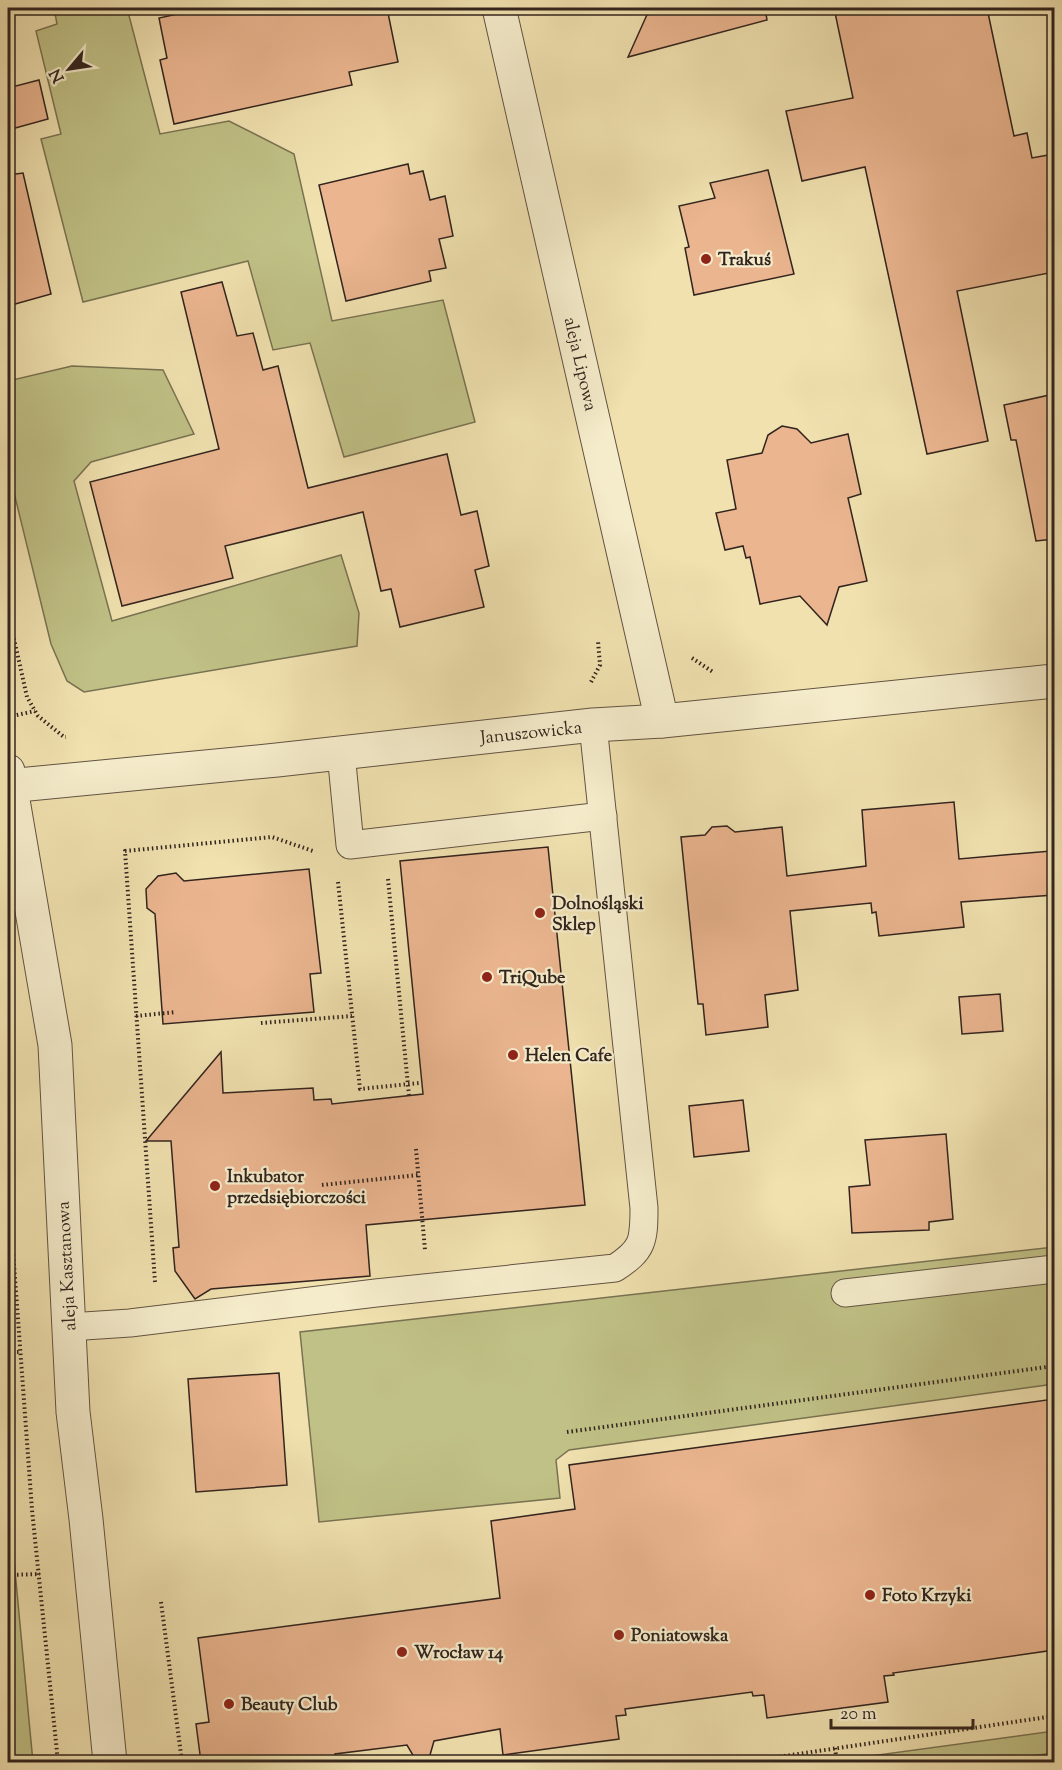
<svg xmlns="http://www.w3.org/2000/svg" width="1062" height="1770" font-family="'Sorts Mill Goudy',serif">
	<rect width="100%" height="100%" fill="#f0e1af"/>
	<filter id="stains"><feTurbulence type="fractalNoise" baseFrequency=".00333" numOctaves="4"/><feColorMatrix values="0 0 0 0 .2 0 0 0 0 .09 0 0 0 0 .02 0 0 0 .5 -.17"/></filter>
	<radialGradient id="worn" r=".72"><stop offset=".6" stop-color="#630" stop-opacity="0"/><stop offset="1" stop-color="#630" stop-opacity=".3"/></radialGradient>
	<g fill="#c0c186" stroke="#797252" stroke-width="1.5">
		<path d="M54,8h73l33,126 69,-13 65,33 38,167 111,-21 32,122 -131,35 -34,-114 -37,7 -25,-89 -165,41 -42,-163 20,-5 -25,-103 21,-7z"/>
		<path d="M72,366l91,4 31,64 -103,28 -17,19 38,140 229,-66 18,58 -2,33 -273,46 -17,-11 -16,-37 -43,-176v-87z"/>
		<path d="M1054,1247v137l-485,66 -13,10 4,38 -241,24 -19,-190z"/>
		<path d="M8,1496l22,235 3,31h-25z"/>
		<path d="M1054,1731v22l-73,9h-132l-1,-3z"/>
	</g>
	<g fill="#eab58f" stroke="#32241e" stroke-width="1.5">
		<path d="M205,8h182l11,54 -49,10 3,13 -178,39 -14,-64 7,-2 -8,-40z"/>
		<path d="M650,8h115l2,12 -139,37z"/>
		<path d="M834,8h153l27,128 13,-3 5,25 22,-4v118l-97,19 31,150 -61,13 -62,-287 -63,14 -16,-70 67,-13z"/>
		<path d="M39,80l9,39 -40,11v-42z"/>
		<path d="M408,164l2,10 13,-3 7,29 15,-4 8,40 -14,3 7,29 -17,3 2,10 -85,20 -27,-116z"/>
		<path d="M768,170l26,104 -100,21 -9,-47 4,-1 -10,-41 36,-8 -5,-15z"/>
		<path d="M23,173l28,121 -43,12v-131z"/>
		<path d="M222,282l15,54 16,-3 10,37 15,-4 30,122 139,-34 14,61 16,-4 12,55 -14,4 9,37 -84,20 -9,-38 -10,2 -18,-79 -138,34 8,32 -111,28 -32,-124 129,-33 -38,-157z"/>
		<path d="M1054,394v145l-18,2 -20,-101h-5l-7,-35z"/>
		<path d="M782,426l15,3 14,14 37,-9 13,60 -13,4 19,83 -28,6 -12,38 -27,-29 -40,8 -10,-47 -4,1 -3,-12 -18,4 -9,-37 20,-4 -9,-49 35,-7 6,-18z"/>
		<path d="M954,802l5,57 92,-8 3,44 -93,7 3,25 -85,9 -3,-24 -4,1 -1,-10 -81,8 8,79 -33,5 3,32 -62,8 -3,-31h-5l-17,-167 24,-2 7,-8 15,-1 8,6 47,-5 5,49 79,-10 -4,-56z"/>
		<path d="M548,847l37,358 -219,20 4,51 -159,13 -16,10 -20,-28 -2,-23 6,-1 -8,-106h-25l75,-89 2,41 90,-5 1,12 17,-1 1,5 91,-10 -23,-233z"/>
		<path d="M309,869l12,104 -11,1 4,38 -151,12 -8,-110 -8,-6 -1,-19 12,-13 18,-3 8,8z"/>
		<path d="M1000,994l3,37 -41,3 -3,-37z"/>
		<path d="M743,1100l6,51 -55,6 -5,-51z"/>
		<path d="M946,1134l7,85 -24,3v8l-77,3 -3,-46 21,-2 -5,-45z"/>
		<path d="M279,1373l8,112 -91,7 -8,-113z"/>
		<path d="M1054,1399v251l-161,23 1,2 -10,1 4,26 -121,16 -3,-23 -11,1 -1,-4 -127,17 1,6 -10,1 3,23 -116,16 -3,-26 -66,12 -6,21h-11l-10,-17 -72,9 2,8h-136l-5,-38 13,-2 -11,-84 302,-40 -9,-77 84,-12 -6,-44z"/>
	</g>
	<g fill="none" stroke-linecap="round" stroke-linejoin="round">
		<defs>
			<g id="lane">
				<path d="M341,753l9,92 253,-29"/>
				<path d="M845,1293l209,-24"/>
				<path d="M69,1327l61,-4 246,-30 239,-25c28,-18 29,-27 29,-60l-51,-483"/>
			</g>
			<g id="street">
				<path d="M499,8l163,713"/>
				<path d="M8,771l47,274 18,367 13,107 24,243"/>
				<path d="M8,786l269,-26 316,-35 69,-4 392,-40"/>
			</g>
		</defs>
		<use href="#lane" stroke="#625342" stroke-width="29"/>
		<use href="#street" stroke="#625342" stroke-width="35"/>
		<g stroke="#32241e" stroke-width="4" stroke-dasharray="1.5 3" stroke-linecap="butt">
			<path d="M8,612l19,85 11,19 26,21h2"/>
			<path d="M692,658l21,14"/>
			<path d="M591,682l9,-17 -2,-24"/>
			<path d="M8,717l27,-6"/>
			<path d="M388,879l21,217"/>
			<path d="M338,882l22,207 59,-6"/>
			<path d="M136,1016l40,-4"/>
			<path d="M261,1023l91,-7"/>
			<path d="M416,1149l9,101"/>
			<path d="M8,1183l24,327 26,252"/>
			<path d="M322,1185l96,-10"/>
			<path d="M155,1282l-30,-431 147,-14 41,14"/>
			<path d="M8,1352h12"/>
			<path d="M567,1432l487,-66"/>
			<path d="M8,1575l32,-1"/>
			<path d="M161,1602l21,160"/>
			<path d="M835,1748l2,14"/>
			<path d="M744,1762l310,-46"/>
		</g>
		<use href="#lane" stroke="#f5eccb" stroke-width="27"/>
		<use href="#street" stroke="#f5eccb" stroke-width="33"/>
	</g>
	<g fill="#8f2418" stroke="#f5eccb" stroke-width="2">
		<circle cx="706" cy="259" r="6"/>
		<circle cx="540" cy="913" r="6"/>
		<circle cx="487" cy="977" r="6"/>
		<circle cx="513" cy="1055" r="6"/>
		<circle cx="215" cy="1186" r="6"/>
		<circle cx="870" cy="1595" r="6"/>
		<circle cx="619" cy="1635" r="6"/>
		<circle cx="402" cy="1652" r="6"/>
		<circle cx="229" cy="1704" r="6"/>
	</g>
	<g text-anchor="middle" stroke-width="4.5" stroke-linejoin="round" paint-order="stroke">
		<g font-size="18" font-weight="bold" fill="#32241e" stroke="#f5eccb" text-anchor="start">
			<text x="718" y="265">Trakuś</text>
			<text x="552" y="909">Dolnośląski<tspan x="552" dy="21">Sklep</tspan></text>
			<text x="499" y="983">TriQube</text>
			<text x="525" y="1061">Helen Cafe</text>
			<text x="227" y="1182">Inkubator<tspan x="227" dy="21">przedsiębiorczości</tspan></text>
			<text x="882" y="1601">Foto Krzyki</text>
			<text x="631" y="1641">Poniatowska</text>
			<text x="414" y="1658">Wrocław 14</text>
			<text x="241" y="1710">Beauty Club</text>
		</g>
		<g font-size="18" fill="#32241e" stroke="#f5eccb">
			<text transform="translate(581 364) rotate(77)" y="6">aleja Lipowa</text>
			<text transform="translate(531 732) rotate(-6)" y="6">Januszowicka</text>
			<text transform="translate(66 1266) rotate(-93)" y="6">aleja Kasztanowa</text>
		</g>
	</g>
	<rect width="1062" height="1770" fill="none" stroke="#f0e1af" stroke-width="30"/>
	<rect x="9" y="9" width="1044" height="1752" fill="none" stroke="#32241e" stroke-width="3"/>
	<rect x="15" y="15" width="1032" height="1740" fill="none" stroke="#32241e" stroke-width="1.5"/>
	<g transform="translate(69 69) rotate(241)" stroke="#f5eccb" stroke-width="4.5" paint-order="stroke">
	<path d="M0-4.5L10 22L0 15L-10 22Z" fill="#32241e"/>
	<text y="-9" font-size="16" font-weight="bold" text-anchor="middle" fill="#32241e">N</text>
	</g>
	<path d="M831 1719v9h142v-9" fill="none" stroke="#32241e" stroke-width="3"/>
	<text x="840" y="1719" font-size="18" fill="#32241e" stroke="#f5eccb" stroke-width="4.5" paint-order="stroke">20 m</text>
	<rect width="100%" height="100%" filter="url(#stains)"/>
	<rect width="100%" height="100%" fill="url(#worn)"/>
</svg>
